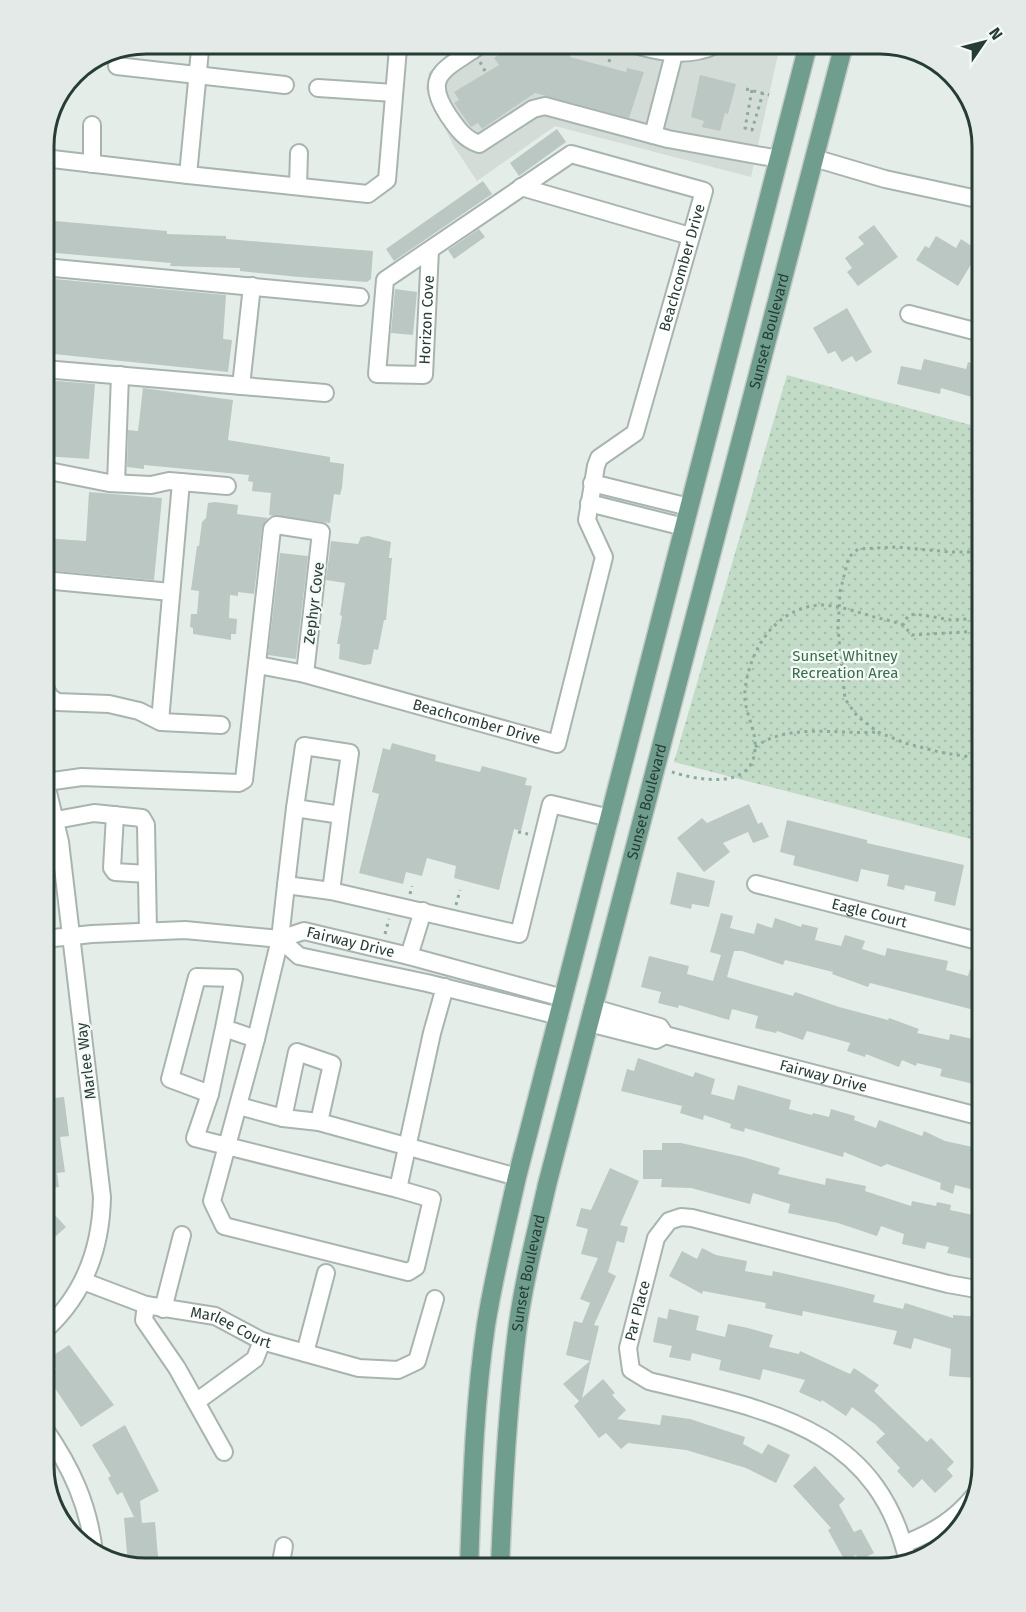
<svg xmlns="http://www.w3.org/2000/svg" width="1026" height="1612" font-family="'Fira Sans',sans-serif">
	<defs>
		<pattern id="green-dots" width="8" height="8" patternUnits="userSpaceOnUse" patternTransform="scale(1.5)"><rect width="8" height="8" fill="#c1dbc6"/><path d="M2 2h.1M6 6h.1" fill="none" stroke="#a6bdab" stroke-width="1.8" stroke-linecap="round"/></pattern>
	</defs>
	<rect width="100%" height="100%" fill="#e5ede9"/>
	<path fill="#d4dcd8" d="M780,45l-29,132 -196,-51 -78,55 -24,-36 -27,-56 3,-17 26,-24z"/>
	<path fill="url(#green-dots)" d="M787,375l195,53v414l-308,-80z"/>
	<g fill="#bbc7c2">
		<path d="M521,47h51l-2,10 56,15 1,-4 17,4 -15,46 -94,-25 -53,36 -4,-6 -7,4 -17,-24 5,-3 -5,-8 45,-27 -5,-7 15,-10 4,5z"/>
		<path d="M700,75l36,9 -8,30 -3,-1 -5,18 -18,-4 2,-6 -13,-4z"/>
		<path d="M557,129l9,13 -47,34 -9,-13z"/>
		<path d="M483,181l9,13 -98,67 -8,-12z"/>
		<path d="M44,220l123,11v3l59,2v3l147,12 -2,28 -4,3 -68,-5 -59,-6v-3l-70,-2 1,-3 -127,-11z"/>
		<path d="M874,225l24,32 -40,29 -11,-14 5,-4 -7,-10 19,-14 -6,-7z"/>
		<path d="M479,229l6,8 -31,22 -6,-9z"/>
		<path d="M936,236l20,12 5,-9 18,12 -21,35 -42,-26 9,-14 4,2z"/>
		<path d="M44,278l182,17 -3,44 9,1 -4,32 -184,-19z"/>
		<path d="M395,289l22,3 -4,43 -22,-2z"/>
		<path d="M847,308l25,44 -16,10 -4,-6 -10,6 -7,-11 -7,3 -15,-26z"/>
		<path d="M924,359l42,10 2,-7 14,4v34l-41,-12 -1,6 -43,-10 4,-18 20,4z"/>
		<path d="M44,380l51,4 -6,75 -45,-3z"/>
		<path d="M143,388l90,12 -5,40 102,17v5l14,2 -2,24 -2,7 -6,-1 -4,29 -61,-8 2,-22 -19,-2 1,-9 -5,-1 1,-6 -105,-10v4l-17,-2 1,-37 10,1z"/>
		<path d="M89,492l73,6 -8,82 -110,-10v-32l42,3z"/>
		<path d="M215,502l23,3 -1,9 31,4 -6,10 -8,66 -16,-2v4l-8,-1 -1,23 8,1 -1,15h-5v6l-38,-6v-6l-3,-1 1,-13h6l2,-23 -8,-1 6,-44h2l3,-24 4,-4 2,-15z"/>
		<path d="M368,536l23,6 -2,16h3l-6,62h-2l-6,30 -4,-1 -3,15 -7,1 -25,-6 1,-15h-3l5,-28 -2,-1 5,-32 -19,-3 5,-39 27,3 3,-7z"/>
		<path d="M280,553l28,3 -12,103 -28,-4z"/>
		<path d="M392,743l44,12 -1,6 45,11 2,-6 45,12 -2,7 7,1 -11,45 -7,-2 -15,61 -45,-12 2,-12 -29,-8 -5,18 -16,-4 -3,12 -44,-11 20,-79 -7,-2 11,-44 7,2z"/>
		<path d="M749,804l9,20 4,-2 7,15 -16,6 -5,-11 -25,11 7,9 -26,20 -27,-34 25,-20 5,5z"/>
		<path d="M787,820l80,20v3l97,22 -9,41 -21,-5 2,-9 -31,-7 -1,5 -17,-4 2,-11 -28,-6 -3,13 -65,-17 2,-9 -15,-4z"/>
		<path d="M677,872l38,9 -6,26 -17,-3 -1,5 -21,-5z"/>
		<path d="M721,913l12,3 -3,12 24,6 3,-11 15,5 3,-10 26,9 1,-3 16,4 -3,12 26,6 4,-11 20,6 -3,8 23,7 2,-8 61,13 -2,9 22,6 2,-7 12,3v40l-112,-29 -2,4 -36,-13 1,-2 -48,-12 -2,5 -41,-14h-8l-7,26 66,19 2,-4 44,15 49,13 1,-2 30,11 -2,4 32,7 1,-6 32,7v45l-42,-10 2,-7 -25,-6 -1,3 -14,-6 -3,7 -33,-13 -1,3 -18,-6 3,-8 -43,-12 -4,9 -26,-9 -1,2 -21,-5 3,-12 -26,-7 -3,11 -50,-15 -1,3 -20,-5 3,-11 -20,-5 8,-31 40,10 -2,8 26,7 8,-26 -11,-3z"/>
		<path d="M638,1058l55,19 2,-5 20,7 -4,15 23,6 4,-15 53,15 -2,9 23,6 1,-2 16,4 2,-8 24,7 -1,4 22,8 3,-8 43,16 2,-5 21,10 37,8v34l-6,-1 -2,8 -19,-5 -2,9 -13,-5 1,-6 -54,-19 -6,3 -37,-15 -1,5 -98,-29 -1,4 -14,-4 1,-4 -27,-9 -1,5 -23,-7 2,-7 -61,-15 6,-22 7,2z"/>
		<path d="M64,1097l5,39 -9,1 5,35 -8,1 2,14 -15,2v-90z"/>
		<path d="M662,1143h19l62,14 37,11 -2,6 47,11 1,-7 40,8 -1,5 46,15 1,-5 24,5 1,-4 14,3 -1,5 28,6 -4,16 8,2v27l-35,-8 2,-6 -22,-5 -2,7 -23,-5 2,-10 -23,-8 -4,10 -39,-13 -50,-10 2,-9 -37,-11 -3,11 -59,-16 -30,-1 1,-8h-19v-29h19z"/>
		<path d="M610,1168l29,13 -19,44 8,2 -4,16 -7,-2 -9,31 8,4 -22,49 5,1 -17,72 21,-19 12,14 -3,2 14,15 -9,9 43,6 2,-10 28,4 55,18 -2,7 19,10 6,-10 22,11 -14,28 -30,-15 -60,-18 -58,-7 -7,6 -15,-16 -7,5 -25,-32 5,-5 -16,-17 27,-23 -24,-6 8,-34 8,2 8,-20 -10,-4 18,-41 -17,-4 7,-25 -12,-3 5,-18 10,2z"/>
		<path d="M53,1213l13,14 -22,20v-24z"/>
		<path d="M702,1248l14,7 31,6 -2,10 27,5 1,-5 70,16 32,8 -2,7 30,7 2,-6 48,15v-3l27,2 -4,61 -27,-2 2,-27 -37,-11 -3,11 -18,-5 4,-13 -94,-20 -1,5 -37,-8 1,-5 -63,-12 -1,3 -33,-18 13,-25 15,8z"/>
		<path d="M669,1309l30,7 -3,14 29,7 3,-13 20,4 25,7 -4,12 30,7 1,-3 50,23 4,-6 25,17 -5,6 53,51 4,-4 23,24 -7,7 6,7 -18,17 -13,-14 -9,9 -16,-17 3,-3 -24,-26 9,-8 -9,-9 -24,-18 -6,9 -24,-16 -1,2 -22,-10 6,-12 -42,-11 -3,11 -41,-10 2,-10 -29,-7 -2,8 -21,-4 3,-11 -19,-4 5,-25 9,2z"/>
		<path d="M69,1345l45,60 -33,22 -35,-52 10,-6 -7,-11z"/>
		<path d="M125,1425l34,66 -19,10 2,22 13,-1 4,46h-20l-11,-3 -4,-47 10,-1 -12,-25 -5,3 -9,-17 3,-2 -19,-31z"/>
		<path d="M815,1466l30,33 -6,6 15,27 7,-3 13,24 -15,8 -3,-6 -11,6 -17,-31 3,-2 -38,-42z"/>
	</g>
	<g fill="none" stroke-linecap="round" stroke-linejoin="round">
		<defs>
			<g id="minor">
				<path d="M639,46c26,7 51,11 77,-1"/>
				<path d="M476,48c-31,21 -54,28 -28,67 9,13 16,24 31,29l54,-35 12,-3 123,33 111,20"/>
				<path d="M200,50l-12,125 180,19 19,-14 11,-132"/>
				<path d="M117,66l168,19"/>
				<path d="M318,88l76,5"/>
				<path d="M653,135l21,-81"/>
				<path d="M44,158l144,17"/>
				<path d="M814,158l71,21 97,21"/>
				<path d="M92,164v-39"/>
				<path d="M298,186l1,-33"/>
				<path d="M521,187l169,49"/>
				<path d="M44,267l316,30"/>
				<path d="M909,314l73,19"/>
				<path d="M44,369l281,24"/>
				<path d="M241,386l11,-100"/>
				<path d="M44,470l65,13 42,2 18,-4 58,5"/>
				<path d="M116,483l4,-108"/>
				<path d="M592,483l97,24"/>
				<path d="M589,503l95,24"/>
				<path d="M44,580l127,12"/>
				<path id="s1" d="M258,665l47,9 252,70 47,-187 -17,-37 9,-54 3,-8 36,-25 69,-242 -133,-37 -186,126 -8,94 47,1 6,-125"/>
				<path d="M44,686l6,11 7,5 52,2 30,7 22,11 60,3"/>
				<path d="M160,721l21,-239"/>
				<path d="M46,782l36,-5 157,6 5,-3 28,-251 4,-4 45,7 -16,142"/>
				<path d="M115,815l-3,53 3,4 32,2"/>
				<path d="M56,820l38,-7 48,5 4,7 2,106"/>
				<path id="s2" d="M756,884l226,58"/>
				<path d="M286,885l9,-77"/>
				<path d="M331,891l10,-76 -46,-7 9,-62 46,7 -9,62"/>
				<path id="s3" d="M44,939l48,-5 93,-4 95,9 24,-8 105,25 154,42"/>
				<path d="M280,939l19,17 128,27 132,33"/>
				<path d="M409,956l14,-45"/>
				<path d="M594,1008l66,19 5,8"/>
				<path id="s4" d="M589,1023l67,17 9,-5 317,82"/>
				<path d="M224,1028l-14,66 -40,-15 27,-102 37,1 -10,50 32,11 24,-100 6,-54 45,6 188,43 32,-130 59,14"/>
				<path d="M256,1039l-44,162 12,25 184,46 8,-5 16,-68 -34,-10"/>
				<path d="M210,1094l-15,44 203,51 34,-156 13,-46"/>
				<path d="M239,1106l44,12 14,-66 35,12 -13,58 198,55"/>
				<path d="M283,1118l36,4"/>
				<path id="s5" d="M83,1281l63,24 69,11 47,25 97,27 39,2 19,-9 18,-62"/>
				<path d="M146,1305l-2,15 33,48 47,84"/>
				<path d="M163,1309l19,-74"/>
				<path d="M44,1331c39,-35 57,-82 58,-134l-42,-355 -16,-66"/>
				<path d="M305,1353l21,-80"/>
				<path d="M196,1402l59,-43 7,-18"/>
				<path d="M44,1428c27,39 45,77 50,125"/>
				<path d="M904,1544c28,-11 51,-24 70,-48"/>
				<path id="s6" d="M908,1562c-31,-137 -144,-152 -259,-181l-18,-11 -3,-22 28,-110 13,-17 12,-4 11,1 256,66 34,6"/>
				<path d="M280,1568l4,-22"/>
			</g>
			<g id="major">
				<path d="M469,1568c3,-81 5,-162 17,-243 8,-50 20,-99 31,-148l291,-1132"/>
				<path id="s7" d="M500,1568c3,-79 7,-157 17,-236 6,-49 19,-98 30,-147l297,-1141"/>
			</g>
		</defs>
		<use href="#minor" stroke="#a8b5af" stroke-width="20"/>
		<use href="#major" stroke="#c2c9c6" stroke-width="21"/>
		<g stroke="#89ac9f" stroke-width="3" stroke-dasharray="3 4.5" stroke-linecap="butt">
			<path d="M480,62l5,9"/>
			<path d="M609,62l4,-16"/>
			<path d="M746,89l23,6"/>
			<path d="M752,90l-7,38 7,2 11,-37"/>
			<path d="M982,631l-70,4 -9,-10 5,-9 7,-2 36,6 31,-2"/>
			<path d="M755,747c34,-25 84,-12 123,-15"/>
			<path d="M982,759l-43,-7 -34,-9 -27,-11 -21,-16 -12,-17 -7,-70 2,-37 7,-28 2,-7 9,-8 38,-2 54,5h32"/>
			<path d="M672,772c25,8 81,19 83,-23 2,-19 -12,-38 -10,-58 4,-42 32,-86 79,-86 15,1 30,6 44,10 12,4 23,5 35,10"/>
			<path d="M518,832l10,2"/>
			<path d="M410,894l2,-8"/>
			<path d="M456,905l4,-15"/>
			<path d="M385,934l4,-15"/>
		</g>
		<use href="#minor" stroke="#fff" stroke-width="16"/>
		<use href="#major" stroke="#6f9d8e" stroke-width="18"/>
	</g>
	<g text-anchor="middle" stroke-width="4.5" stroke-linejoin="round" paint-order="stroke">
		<g font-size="15" fill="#263d35" stroke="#f5f9f7">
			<text dy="5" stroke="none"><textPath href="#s1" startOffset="822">Beachcomber Drive</textPath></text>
			<text dy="5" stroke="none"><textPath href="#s1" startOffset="1461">Horizon Cove</textPath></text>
			<text dy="5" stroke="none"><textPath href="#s7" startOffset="1269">Sunset Boulevard</textPath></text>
			<text transform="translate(314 603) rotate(-83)" y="5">Zephyr Cove</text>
			<text dy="5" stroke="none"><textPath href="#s1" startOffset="226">Beachcomber Drive</textPath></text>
			<text dy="5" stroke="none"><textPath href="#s7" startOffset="783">Sunset Boulevard</textPath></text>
			<text dy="5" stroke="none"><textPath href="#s2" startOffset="117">Eagle Court</textPath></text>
			<text dy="5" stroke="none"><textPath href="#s3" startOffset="310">Fairway Drive</textPath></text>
			<text transform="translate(86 1061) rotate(-97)" y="5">Marlee Way</text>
			<text dy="5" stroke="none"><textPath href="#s4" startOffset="243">Fairway Drive</textPath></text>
			<text dy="5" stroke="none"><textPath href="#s7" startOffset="297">Sunset Boulevard</textPath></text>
			<text dy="5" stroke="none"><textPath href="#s6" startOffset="420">Par Place</textPath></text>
			<text dy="5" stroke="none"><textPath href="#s5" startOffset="156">Marlee Court</textPath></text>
		</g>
		<g font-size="15" fill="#356f47" stroke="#f5f9f7">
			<text x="845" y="661">Sunset Whitney<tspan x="845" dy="17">Recreation Area</tspan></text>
		</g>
	</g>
	<path d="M0 0H1026V1612H0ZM146 54H880A92 92 0 0 1 972 146V1466A92 92 0 0 1 880 1558H146A92 92 0 0 1 54 1466V146A92 92 0 0 1 146 54Z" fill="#e4eae7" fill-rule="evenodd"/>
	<path fill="none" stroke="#263d35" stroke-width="3" d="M146 54H880A92 92 0 0 1 972 146V1466A92 92 0 0 1 880 1558H146A92 92 0 0 1 54 1466V146A92 92 0 0 1 146 54Z"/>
	<g transform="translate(984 42) rotate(55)" stroke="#f5f9f7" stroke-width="4.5" paint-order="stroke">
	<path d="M0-4.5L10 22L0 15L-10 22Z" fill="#263d35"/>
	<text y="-9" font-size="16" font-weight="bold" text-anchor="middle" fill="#263d35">N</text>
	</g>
</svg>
